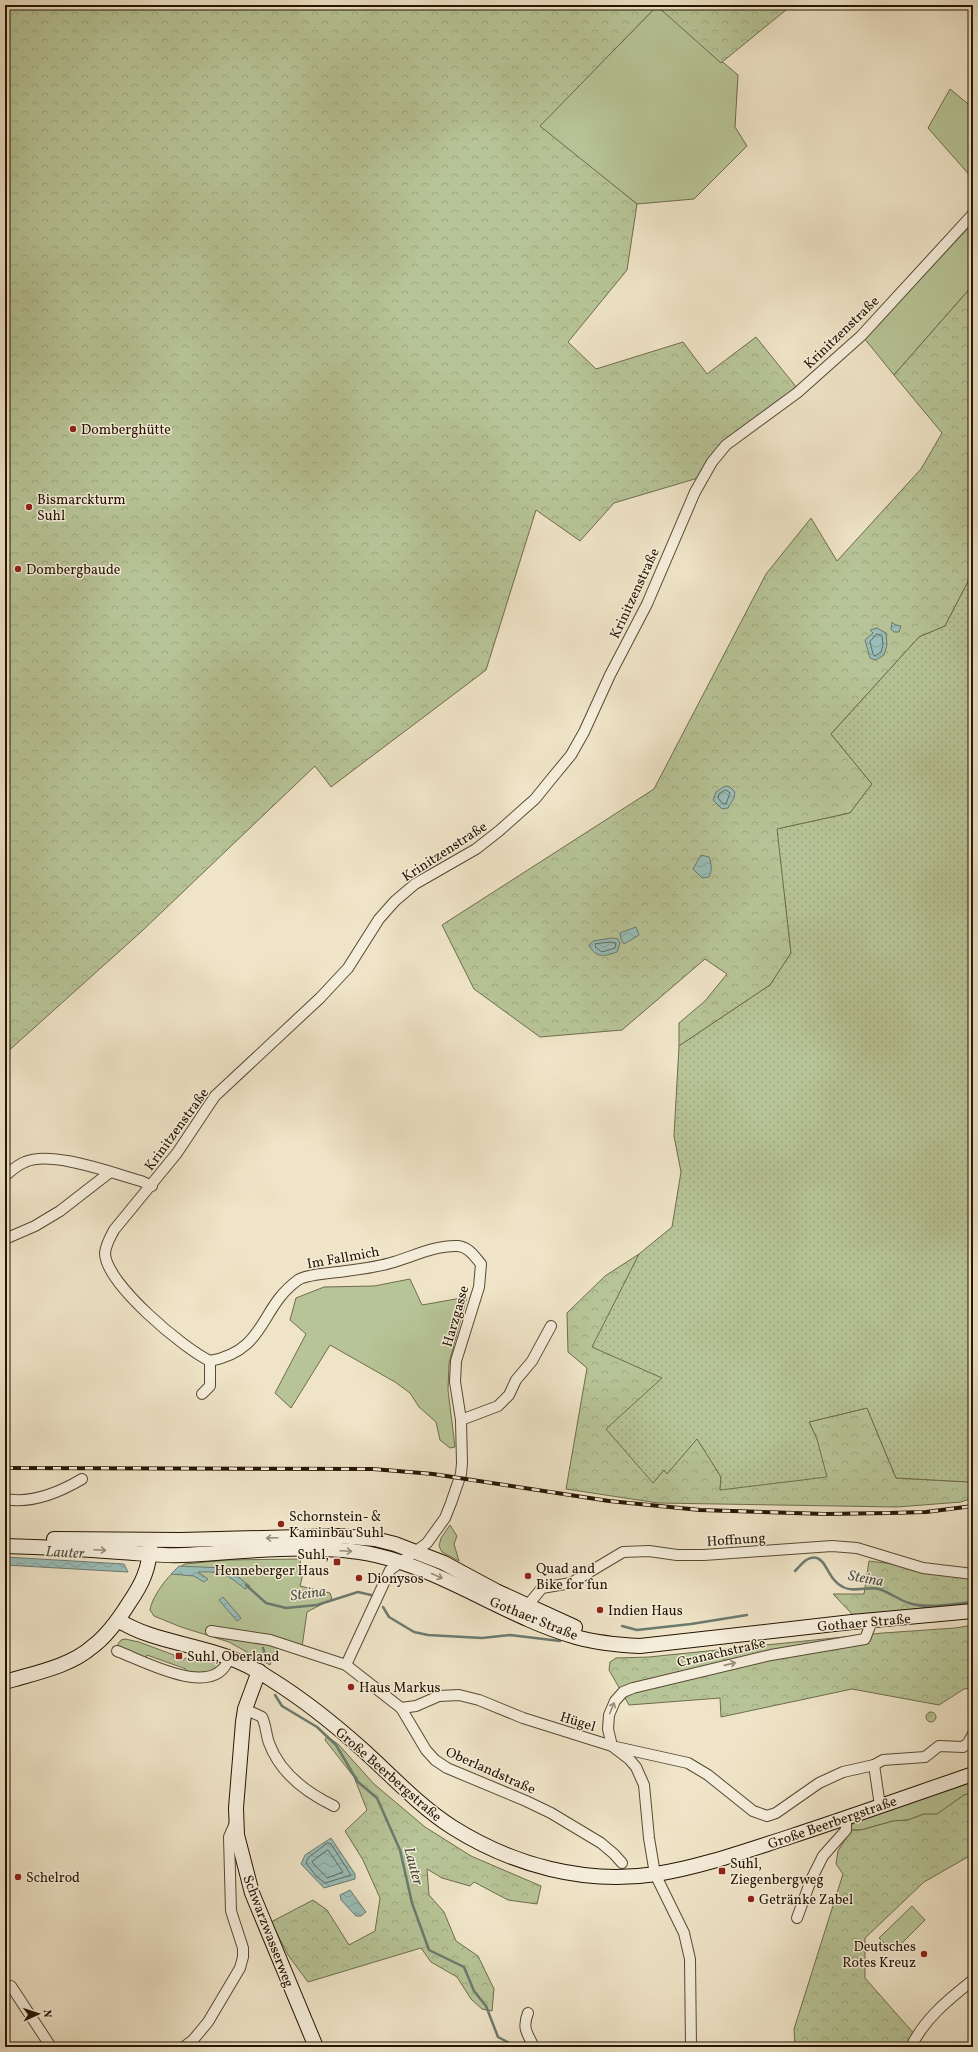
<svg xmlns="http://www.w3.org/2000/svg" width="978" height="2052" font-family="Vollkorn,serif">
	<defs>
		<pattern id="forest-crowns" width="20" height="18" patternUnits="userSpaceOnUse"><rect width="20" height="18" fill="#b7c497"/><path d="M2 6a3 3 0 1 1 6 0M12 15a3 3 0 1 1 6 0" fill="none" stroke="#9da880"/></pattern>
		<pattern id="park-tufts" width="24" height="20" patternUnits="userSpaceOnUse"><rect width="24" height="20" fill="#b7c497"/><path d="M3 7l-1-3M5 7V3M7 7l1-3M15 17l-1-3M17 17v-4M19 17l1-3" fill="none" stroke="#9da880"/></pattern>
		<pattern id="garden-dots" width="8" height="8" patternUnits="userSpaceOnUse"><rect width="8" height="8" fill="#b7c497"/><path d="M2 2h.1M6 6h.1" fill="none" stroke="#9da880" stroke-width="1.8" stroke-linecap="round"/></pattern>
		<pattern id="water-waves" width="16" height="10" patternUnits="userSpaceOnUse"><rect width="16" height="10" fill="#9abeb9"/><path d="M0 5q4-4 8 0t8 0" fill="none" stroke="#85a29d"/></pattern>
	</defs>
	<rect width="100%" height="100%" fill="#efe4c7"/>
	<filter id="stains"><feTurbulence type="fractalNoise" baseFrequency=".005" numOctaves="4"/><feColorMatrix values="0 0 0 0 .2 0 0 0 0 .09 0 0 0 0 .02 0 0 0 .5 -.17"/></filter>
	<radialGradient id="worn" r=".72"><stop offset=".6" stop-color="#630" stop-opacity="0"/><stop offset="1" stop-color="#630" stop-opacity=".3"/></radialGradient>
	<g fill="#b7c497" stroke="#6e6c4c">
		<path d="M657,6l81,69 -3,52 12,19 -53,53 -57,5 -98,-78z"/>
		<path d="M950,89l23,19v71l-45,-51z"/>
		<path d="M973,223v62l-79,90 -30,-37z"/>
		<path d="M410,1279l12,26 45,-8 -18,66 -1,27 7,57 -5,1 -10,-8 -4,-18 -17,-15 -9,-14 -15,-11 -65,-37 -39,63 -16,-15 31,-59 -16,-14 6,-22 28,-11 50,-1z"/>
		<path d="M450,1525l7,11 -3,8 5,17 -17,-9 -3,-6 2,-8z"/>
		<path d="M301,1559l-3,13 5,2 -3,12 30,7 2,6 -25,13 -5,35 -21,-7 -11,25 -41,-23 -48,-15 -27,-11 -4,-6c2,-14 21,-40 35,-46l41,-4z"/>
		<path d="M125,1639l14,3 35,13v3l9,2 3,-2 25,2 10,3 -2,4 -11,5 -22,3v-6l-39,-14 -2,5 -29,-13 5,-7z"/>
		<path d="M973,1782v11l-9,2 -27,20 -13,-1 -16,6 -15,1 -32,9h-10l1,-7z"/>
		<path d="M912,1906l13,14 -32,32 -14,-14z"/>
	</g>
	<g fill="url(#forest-crowns)" stroke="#6e6c4c">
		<path d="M5,5h787l-71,58 -64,-57 -117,120 97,78 -10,66 -59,72 28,27 87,-27 24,32 49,-37 41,51 -37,30 -62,60 -84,25 -34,38 -44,-31 -50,160 -155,117 -16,-21 -173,165 -137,123z"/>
		<path d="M973,285v287l-28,54 -26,11 -88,97 41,50 -22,29 -72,16 13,124 -21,32 -91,61v-23l26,-22 22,-27 -22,-15 -83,71 -82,7 -66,-48 -32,-64 212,-136 112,-215 45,-56 26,43 84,-92 21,-36 -48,-58z"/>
		<path d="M639,1254l-15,32 38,92 -9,105 11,-13 3,4 30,-36 24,39 -1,13 97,-51 -8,-17 58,-14 29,70 74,4 3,-3v19l-12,4 -64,5 -239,-4 -92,-14 21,-121 -19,-16 -1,-39 38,-37z"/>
		<path d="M869,1561l104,13v28l-119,14 -21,-22h31z"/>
		<path d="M973,1625v63l-9,1 -25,16 -87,-16 -131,28 -1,-19 -91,7 -20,-35 1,-8 6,-4 33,-1 234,-24 72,-5z"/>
		<path d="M327,1736l12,9 35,39 51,43 46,29 70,30 -4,18 -29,-4 -34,-18 -4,4 -28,-8 -15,-9 2,26 15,17 12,29 22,15 16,33 -2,22 -10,-2 -11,-10 -14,-22 -26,-15 -10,-14 -113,34 -20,-27 -17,-33 42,-22 14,10 22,35 26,-14 5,-33 -17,-38 -18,-29 22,-21 -13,-33 -29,-37z"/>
		<path d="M973,1793v61l-49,28 -59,56v40l51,58 -5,11h-116l-1,-18 49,-155 -7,-10 2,-13 13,-21h10l32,-9 15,-1 16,-6h13l27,-19z"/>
	</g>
	<circle fill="url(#park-tufts)" stroke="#6e6c4c" cx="931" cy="1717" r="5"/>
	<path fill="url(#garden-dots)" stroke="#6e6c4c" d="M973,572v907l-3,3 -74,-4 -29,-70 -58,14 8,17 10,38 -107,13 1,-13 -24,-38 -30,35 -3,-4 -11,13 -47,-54 56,-51 -70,-31 47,-93 33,-27 9,-55 -7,-36 5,-90 91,-61 21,-32 -14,-124 73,-16 22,-29 -41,-50 88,-97 26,-11z"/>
	<g fill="url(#water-waves)" stroke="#6b7a6f">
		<path d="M892,622l3,3 6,1 -2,6h-5l-3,-3z"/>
		<path d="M877,628l9,5 1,12 -3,10 -8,5 -6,-2 -5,-18 8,-7 -3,-3z"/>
		<path d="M725,786l5,1 5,5 -1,6 -6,10 -6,1 -9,-9 3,-8z"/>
		<path d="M701,855l8,2c3,7 3,14 0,20l-7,1 -9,-9z"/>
		<path d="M636,927l3,8 -15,9 -3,-5 -1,-6z"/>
		<path d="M612,938l6,1 2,4 -3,9c-12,4 -21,7 -28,-7l4,-4z"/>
		<path d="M5,1557l119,7 4,8 -123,-7z"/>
		<path d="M179,1566l44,2 10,5 17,13 -5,3c-18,-15 -23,-18 -47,-17l10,7 -4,3 -10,-6 -23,-2z"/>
		<path d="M223,1597l18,21 -4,3 -18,-21z"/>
		<path d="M331,1838l24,36v5l-31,9 -23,-24 4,-9z"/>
		<path d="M350,1890l16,22 -5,4h-5l-15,-16 -1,-5z"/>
	</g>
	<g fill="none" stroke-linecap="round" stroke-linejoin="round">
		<g stroke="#5f6a5d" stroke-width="1">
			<path d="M877,634l5,2 1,9 -2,7 -6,4 -2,-2 -3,-12z"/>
			<path d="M726,790l4,3 -4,11h-3l-5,-6 1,-4z"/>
			<path d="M612,942l4,1 -1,5 -13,4 -7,-5 1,-3z"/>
			<path d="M328,1843l3,1 20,31 -26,8 -8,-6 -11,-14 2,-5z"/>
			<path d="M328,1850l15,22 -16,6 -15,-16z"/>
		</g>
		<g stroke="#6b7a6f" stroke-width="2.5">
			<path d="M795,1571c6,-6 13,-16 22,-13 10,3 11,22 26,29 11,6 25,-1 36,2 10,3 20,11 30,14 16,6 47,1 64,-1"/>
			<path d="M246,1585l20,18 20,5 31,-3 41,-13 13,3"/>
			<path d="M383,1607l6,10 25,15 14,3 54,3 28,-3 50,6"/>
			<path d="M622,1626l15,4 54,-6 56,-9"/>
			<path d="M263,1648l3,10"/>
			<path d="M275,1695l7,11 35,21 19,18 22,37 19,16 23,52 12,53 17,47 35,17 10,24 12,15 12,31 19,10"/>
		</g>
		<defs>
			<g id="street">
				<path d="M5,1176c6,-5 12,-11 20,-14 26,-12 87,11 116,19l11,5"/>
				<path d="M5,1239l30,-13 25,-15 49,-38"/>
				<path d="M210,1361c-26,-12 -105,-78 -105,-108 1,-9 5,-15 9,-23l63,-77 38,-57 105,-98 28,-30 31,-49 16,-18 20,-17 61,-35 23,-18 36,-32 17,-21 19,-23 13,-23 26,-57 37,-71 48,-112 17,-30 14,-17 71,-52 64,-57 112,-122"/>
				<path d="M210,1361c57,-11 49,-53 88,-81 9,-6 36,-7 48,-9 16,-2 32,-4 48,-9 20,-6 42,-17 64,-16 11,1 17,11 23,18l-2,23 -23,74 -1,21 6,38 1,43 -1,11 -10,29 -6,15 -18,25 -37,27 -44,95"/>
				<path d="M202,1394l8,-8v-25"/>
				<path d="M461,1420l37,-14 11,-11 7,-15 16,-19 19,-35"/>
				<path d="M5,1499c26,5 55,-7 77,-20"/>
				<path d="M523,1611l19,-23 29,-5 52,-31 26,-1 28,4h27l128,-9 25,2 66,20 50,6"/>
				<path d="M211,1631l59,9 76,25 55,43 25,42 9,10 12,8 79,33 25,12 50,30 13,11 8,9"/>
				<path d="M117,1651c27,10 98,50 112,7"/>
				<path d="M401,1708l15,-2 23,-10 20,-1 20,5 44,18 89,28 17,13 7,8 8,18 5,53 6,36 29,59 6,26 1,88"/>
				<path d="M245,1709l17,8c4,8 4,18 7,26 11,30 38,50 65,63"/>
				<path d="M612,1746l-4,-17 1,-14 6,-14 8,-9 10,-4 138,-33 94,-16 7,-18"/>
				<path d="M616,1747l72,16 20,12 45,36 14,5 9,-3 43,-30 24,-11 31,-7 9,-5 42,-3 14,-11 24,1 5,-4 5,-9"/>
				<path d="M874,1765l6,41"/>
				<path d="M797,1918l14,-38 12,-24 23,-26v-12"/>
				<path d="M11,1986l40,61"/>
				<path d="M528,2013c-6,15 -1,20 6,34"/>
				<path d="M184,2047l9,-7 15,-18 32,-54 3,-11v-9l-12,-37 -2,-74 7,-16"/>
				<path d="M911,2047c13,-28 38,-48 62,-67"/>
			</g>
			<g id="secondary">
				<path d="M54,1539l126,1 159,-4 36,3 20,5 49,19 52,28 79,36"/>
				<path d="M5,1546c38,1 77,3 115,6 20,1 42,4 62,3 60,-3 135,-13 193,0 71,16 131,62 201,82 21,6 43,8 64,9l212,-24 121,-11"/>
				<path d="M118,1620c28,18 62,22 94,32 21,6 41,15 60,28 32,20 62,44 90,69 30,27 56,56 90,78 60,38 133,58 204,47 45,-7 89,-23 133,-37 61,-20 123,-42 184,-63"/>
				<path d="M259,1671l-14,38 -2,13 -7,86 1,27 15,58 64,154"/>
				<path d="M5,1682c29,-9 64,-15 87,-35 15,-11 27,-28 37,-44 13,-19 21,-35 21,-59"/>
			</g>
		</defs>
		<use href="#street" stroke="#574932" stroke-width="12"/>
		<use href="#secondary" stroke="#241501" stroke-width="16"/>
		<use href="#street" stroke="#f5eddb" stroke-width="10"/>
		<use href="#secondary" stroke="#f5eddb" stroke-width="14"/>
		<defs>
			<path id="rail" d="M5,1468l368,1 60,5 176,27 91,9 125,4 65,-1 36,-1 47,-6"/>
		</defs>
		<use href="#rail" stroke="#241501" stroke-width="4"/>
		<use href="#rail" stroke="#f5eddb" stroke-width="2.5" stroke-dasharray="8" stroke-linecap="butt"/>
	</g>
	<defs><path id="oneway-shaft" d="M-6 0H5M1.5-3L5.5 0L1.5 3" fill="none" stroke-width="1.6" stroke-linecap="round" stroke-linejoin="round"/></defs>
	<g stroke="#978c79">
		<use href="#oneway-shaft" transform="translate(272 1538) rotate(178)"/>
		<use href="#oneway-shaft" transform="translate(100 1550) rotate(3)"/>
		<use href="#oneway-shaft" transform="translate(346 1551) rotate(3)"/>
		<use href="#oneway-shaft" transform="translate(437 1576) rotate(24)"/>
		<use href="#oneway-shaft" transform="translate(730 1664) rotate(-13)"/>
		<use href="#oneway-shaft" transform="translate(612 1708) rotate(-68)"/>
	</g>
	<g fill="#8f2418" stroke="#f5eddb" stroke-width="1.5">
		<circle cx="73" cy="429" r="4"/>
		<circle cx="29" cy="507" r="4"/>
		<circle cx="18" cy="569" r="4"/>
		<circle cx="281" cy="1524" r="4"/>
		<rect x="333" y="1558" width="8" height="8" rx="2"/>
		<circle cx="528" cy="1576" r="4"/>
		<circle cx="359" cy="1578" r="4"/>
		<circle cx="600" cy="1610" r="4"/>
		<rect x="175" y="1652" width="8" height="8" rx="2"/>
		<circle cx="351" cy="1687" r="4"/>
		<rect x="718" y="1867" width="8" height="8" rx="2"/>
		<circle cx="18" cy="1877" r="4"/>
		<circle cx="751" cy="1899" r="4"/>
		<circle cx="924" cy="1954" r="4"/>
	</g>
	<g text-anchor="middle" stroke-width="3" stroke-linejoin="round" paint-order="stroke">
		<g font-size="14" fill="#241501" stroke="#f5eddb">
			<text transform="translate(841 332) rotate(-44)" y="5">Krinitzenstraße</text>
			<text transform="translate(634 593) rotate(-65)" y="5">Krinitzenstraße</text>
			<text transform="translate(444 851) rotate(-33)" y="5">Krinitzenstraße</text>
			<text transform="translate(176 1129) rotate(-54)" y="5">Krinitzenstraße</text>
			<text transform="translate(343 1257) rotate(-10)" y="5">Im Fallmich</text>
			<text transform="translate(455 1316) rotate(-74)" y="5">Harzgasse</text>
			<text transform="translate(736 1539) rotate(-4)" y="5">Hoffnung</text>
			<text transform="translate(534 1618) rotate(22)" y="5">Gothaer Straße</text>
			<text transform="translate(864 1622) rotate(-5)" y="5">Gothaer Straße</text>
			<text transform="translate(721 1652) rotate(-13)" y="5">Cranachstraße</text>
			<text transform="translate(578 1721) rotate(17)" y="5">Hügel</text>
			<text transform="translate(491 1770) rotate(24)" y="5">Oberlandstraße</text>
			<text transform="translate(389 1774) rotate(41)" y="5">Große Beerbergstraße</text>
			<text transform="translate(832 1822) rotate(-19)" y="5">Große Beerbergstraße</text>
			<text transform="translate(269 1931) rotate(69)" y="5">Schwarzwasserweg</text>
		</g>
		<g font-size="14" fill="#241501" stroke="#f5eddb" text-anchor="start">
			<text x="81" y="434">Domberghütte</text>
			<text x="37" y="504">Bismarckturm<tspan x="37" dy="16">Suhl</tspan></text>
			<text x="26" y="574">Dombergbaude</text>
			<text x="289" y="1521">Schornstein- &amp;<tspan x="289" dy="16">Kaminbau Suhl</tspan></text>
			<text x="329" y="1559" text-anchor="end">Suhl,<tspan x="329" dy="16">Henneberger Haus</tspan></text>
			<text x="536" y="1573">Quad and<tspan x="536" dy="16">Bike for fun</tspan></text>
			<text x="367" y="1583">Dionysos</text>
			<text x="608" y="1615">Indien Haus</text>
			<text x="187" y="1661">Suhl, Oberland</text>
			<text x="359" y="1692">Haus Markus</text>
			<text x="730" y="1868">Suhl,<tspan x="730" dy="16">Ziegenbergweg</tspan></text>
			<text x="26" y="1882">Schelrod</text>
			<text x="759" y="1904">Getränke Zabel</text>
			<text x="916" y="1951" text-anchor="end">Deutsches<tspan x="916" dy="16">Rotes Kreuz</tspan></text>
		</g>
		<g font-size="15" font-style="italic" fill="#4d5041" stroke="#f5eddb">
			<text transform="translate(65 1552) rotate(3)" y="5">Lauter</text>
			<text transform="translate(866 1578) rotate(10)" y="5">Steina</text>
			<text transform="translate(308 1593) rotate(-8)" y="5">Steina</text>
			<text transform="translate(414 1866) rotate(75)" y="5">Lauter</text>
		</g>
	</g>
	<rect width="978" height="2052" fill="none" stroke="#efe4c7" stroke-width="20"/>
	<rect x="6" y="6" width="966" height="2040" fill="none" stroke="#241501" stroke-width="2"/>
	<rect x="10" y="10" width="958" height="2032" fill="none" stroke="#241501"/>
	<g transform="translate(38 2014) rotate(87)" stroke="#f5eddb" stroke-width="3" paint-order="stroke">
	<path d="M0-3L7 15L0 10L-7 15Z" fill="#241501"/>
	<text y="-6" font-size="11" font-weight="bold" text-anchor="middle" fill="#241501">N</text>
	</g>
	<rect width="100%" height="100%" filter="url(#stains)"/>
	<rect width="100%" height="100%" fill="url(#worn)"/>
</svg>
